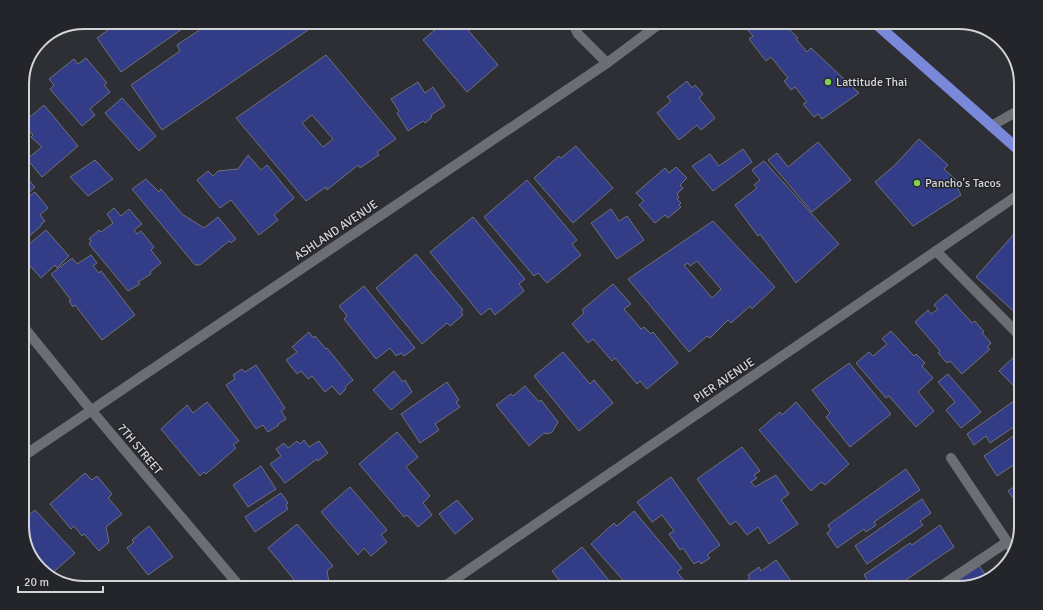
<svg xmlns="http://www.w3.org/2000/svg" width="1043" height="610" font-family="Signika,sans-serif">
	<rect width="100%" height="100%" fill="#2d2f35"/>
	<g fill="#333c86" stroke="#6f7177" fill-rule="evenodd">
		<path d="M119,22h73l-71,50 -24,-34z"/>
		<path d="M221,22h81l6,8 -146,100 -31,-45 49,-34 -3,-6 33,-22 3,4z"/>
		<path d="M438,22h23l37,43 -31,27 -44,-52 18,-15z"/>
		<path d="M741,22h40l17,16 -2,1 11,13 4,-4 48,45 -37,26 -4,-5 -4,3 -11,-13 4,-2 -12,-15 -4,3 -7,-9 4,-3 -17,-21 -5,4 -17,-22 4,-3z"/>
		<path d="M988,30l25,23 2,7 -25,-22z"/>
		<path d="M326,55l70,84 -19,13 2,3 -19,13 -2,-3 -31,25 -1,-3 -20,14 -70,-83zM312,115l21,24 -10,8 -21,-24z"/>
		<path d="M86,58l21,25 -3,2 6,7 -20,17 5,6 -13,11 -32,-37 4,-4 -5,-6 25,-20 4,5z"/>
		<path d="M687,81l5,7 3,-3 8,9 -4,4 16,20 -14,12 -4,-5 -18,15 -22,-27 14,-12 -4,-4z"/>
		<path d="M418,82l7,11 8,-6 12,19 -14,9 1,2 -7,6 -2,-2 -15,10 -11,-18 2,-2 -8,-12z"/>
		<path d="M122,98l34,38 -17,15 -34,-38z"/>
		<path d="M44,105l34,41 -36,31 -15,-18 15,-12 -11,-10 2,-2 -10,-12z"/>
		<path d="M919,139l29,26 -4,4 14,13 -2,3 5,10 -48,31 -38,-44 19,-16z"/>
		<path d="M818,142l33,38 -39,32 -44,-52 9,-7 11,14z"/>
		<path d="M576,146l37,42 -40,35 -39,-45 25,-22 2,2z"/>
		<path d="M743,149l9,13 -39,29 -21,-25 18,-12 9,12z"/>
		<path d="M248,155l13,15 6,-5 27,33 -20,17 4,5 -19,15 -28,-35 -11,8 -23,-28 11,-9 5,5 5,-5 20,-2z"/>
		<path d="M95,160l18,19 -25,17 -18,-19z"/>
		<path d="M764,161l75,83 -43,39 -36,-49 -2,2 -23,-31 22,-17 -3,-3 6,-5 -8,-10z"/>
		<path d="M676,167l11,11 -7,7 3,3 -6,6 2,3 -2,2 4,4 -2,2 2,2 -13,11 -3,-3 -10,8 -16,-18 5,-4 -8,-8 29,-25 4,5z"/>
		<path d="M22,173l13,14 -13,12z"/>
		<path d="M146,179l13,13 2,-3 21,25 22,14 14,-11 18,22 -5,4 -2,-2 -29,24h-5l-63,-76z"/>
		<path d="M527,180l50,60 -5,4 9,11 -34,28 -9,-10 -4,3 -50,-59z"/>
		<path d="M35,192l13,16 -8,7 5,6 -4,3 1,1 -18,16 -2,-2v-38z"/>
		<path d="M114,208l7,8 8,-7 13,15 -8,6 3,4 4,-3 13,16 -3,3 10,13 -11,9 1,2 -13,8 2,2 -12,7 -39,-47 2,-3 -2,-2 10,-9 2,2 12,-9 -6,-9z"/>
		<path d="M611,209l8,12 8,-5 17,24 -27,19 -26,-36z"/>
		<path d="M473,217l52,62 -6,5 5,7 -29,24 -5,-7 -9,7 -51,-63z"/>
		<path d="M713,221l62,66 -23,22 -2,-3 -19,17 -3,-3 -18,18 -3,-2 -18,16 -61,-73zM697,261l24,28 -9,9 -28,-33 4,-2 2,3z"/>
		<path d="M46,230l23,26 -12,12 -2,-3 -14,13 -19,-21v-7z"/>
		<path d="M1014,234l7,6v78l-45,-41z"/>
		<path d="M416,254l47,56 -2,2 2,3 -13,11 -3,-3 -25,21 -46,-56z"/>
		<path d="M91,255l6,8 -4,3 6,7 2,-2 34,44 -33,25 -27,-35 -2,2 -4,-6 2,-1 -20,-26 21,-16 5,6z"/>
		<path d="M613,284l18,20 -7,5 17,20 3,-2 7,7 2,-2 25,31 -31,26 -7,-8 -3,3 -22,-26 -3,3 -19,-22 -5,4 -16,-19 12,-11 -2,-3z"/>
		<path d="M364,286l51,62 -11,8 -3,-3 -5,3 -6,-8 -14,11 -32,-40 3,-3 -8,-10z"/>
		<path d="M946,294l26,29 3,-2 9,11 -2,1 9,10 -4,4 3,2 -28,25 -12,-13 -3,2 -9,-10 2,-2 -25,-29 13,-12 3,4 7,-5 -4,-4z"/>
		<path d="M891,331l23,25 2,-2 9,9 -3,3 11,12 -15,14 16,19 -18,16 -27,-31 -3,2 -30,-35 13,-11 4,4 14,-12 -5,-5z"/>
		<path d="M309,332l4,6 2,-2 11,13 1,-1 26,32 -8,7 1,2 -6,6 -8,-9 -7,6 -13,-16 -4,3 -7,-8 -4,3 -11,-14 11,-8 -5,-5z"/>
		<path d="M563,352l27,32 4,-4 19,23 -34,28 -45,-55z"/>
		<path d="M1017,354l4,4v22l-7,6 -15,-15z"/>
		<path d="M849,363l42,51 -41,33 -24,-30 4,-4 -18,-23z"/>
		<path d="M256,365l29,43 -4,3 5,8 -8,5 1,1 -11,7 -5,-7 -7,4 -30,-44 9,-6 -2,-4 9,-6 3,3z"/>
		<path d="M394,371l9,11 2,-2 7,12 -21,18 -18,-20z"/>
		<path d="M22,372l4,5 -4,3z"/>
		<path d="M948,374l33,38 -20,16 -15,-18 9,-8 -17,-20z"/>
		<path d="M447,382l12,18 -3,2 4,5 -25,17 4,6 -19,13 -19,-29z"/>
		<path d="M525,386l14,16 2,-2 17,22 -6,10 -5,2 -3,-1 -15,13 -33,-41 15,-11 2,2z"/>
		<path d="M1021,396v26l-31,21 -4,-7 -12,9 -7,-11z"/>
		<path d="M207,402l32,39 -6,4 3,3 -30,26 -2,-2 -4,4 -39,-47 26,-24 6,8z"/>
		<path d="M796,402l53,62 -24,21 -4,-3 -10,9 -52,-61 21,-18 2,3z"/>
		<path d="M1021,431v29l-24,16 -13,-20z"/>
		<path d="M397,432l21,25 -12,10 24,29 -7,7 9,12 -14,12 -11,-12 -3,2 -45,-53z"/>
		<path d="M304,440l5,7 10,-6 9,12 -10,8 -1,-2 -32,24 -15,-19 11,-8 -5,-7 8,-6 4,5 9,-7 3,3z"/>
		<path d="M742,447l18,24 -6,4 3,3 -6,4 4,5 21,-12 13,19 -8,6 17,24 -29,20 -11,-17 -11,8 -11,-14 -6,4 -33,-46z"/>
		<path d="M261,466l15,23 -28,18 -15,-22z"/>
		<path d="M906,469l14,21 -46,32 2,3 -10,7 -2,-3 -27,19 -10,-15 4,-3 -3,-5z"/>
		<path d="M1021,471v28l-5,3 -8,-11 13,-9 -5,-7z"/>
		<path d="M85,473l7,7 5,-4 15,18 -4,4 14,16 -16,13 3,15 -10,9 -15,-17 -2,2 -8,-10 -3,3 -21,-25z"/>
		<path d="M671,477l49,68 -13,10 3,3 -9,6 -2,-3 -5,3 -11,-16 -3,2 -11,-16 5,-3 -12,-16 -10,7 -15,-20z"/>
		<path d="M350,487l37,43 -6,5 6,7 -16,14 -7,-8 -6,7 -37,-43z"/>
		<path d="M281,493l7,10 -2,2 2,4 -33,23 -10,-15z"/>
		<path d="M922,499l9,14 -11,8 3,4 -56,39 -12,-18z"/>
		<path d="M457,500l16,19 -18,15 -16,-20z"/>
		<path d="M35,510l40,43 -26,23 -17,-16 -10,-30v-9z"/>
		<path d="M634,511l48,57 -5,4 13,16h-60l-39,-44 23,-21 3,3z"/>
		<path d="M297,524l36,42 -6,5 2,11 -7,6h-21l-33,-40z"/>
		<path d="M940,525l14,22 -60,41h-22l-8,-13 46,-32 2,2z"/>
		<path d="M149,526l24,31 -25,18 -21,-27 7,-6 -2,-2z"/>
		<path d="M582,547l33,41h-50l-13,-17z"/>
		<path d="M776,560l20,28h-60l14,-10 -2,-3 11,-8 2,4z"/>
		<path d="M978,564l11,16 -31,8 -5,-7z"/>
		<path d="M835,584l3,4h-12l4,-3 2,2z"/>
	</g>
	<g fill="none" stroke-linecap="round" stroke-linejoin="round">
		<g stroke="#6c6e74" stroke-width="10">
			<path d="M572,22l6,12 29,29"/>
			<path d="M936,251l85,86"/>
			<path d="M938,588l69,-46"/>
		</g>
		<g stroke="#6c6e74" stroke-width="10">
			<path d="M991,126l30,-17"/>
			<path d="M22,325l69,85 150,178"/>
			<path d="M22,457l585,-394 55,-41"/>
			<path d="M951,458l63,94"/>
			<path d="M442,588l579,-395"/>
		</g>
		<path stroke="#7a88d9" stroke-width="11" d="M874,22l147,130"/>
	</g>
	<g fill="#82d050" stroke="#24252b" stroke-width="1.5">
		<circle cx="828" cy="82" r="4"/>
		<circle cx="917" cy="183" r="4"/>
	</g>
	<g text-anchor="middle" stroke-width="3" stroke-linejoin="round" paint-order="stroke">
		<g font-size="12" fill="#d3d4d8" stroke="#24252b" text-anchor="start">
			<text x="836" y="86">Lattitude Thai</text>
			<text x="925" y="187">Pancho's Tacos</text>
		</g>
		<g font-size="12" fill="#d3d4d8" stroke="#24252b">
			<text transform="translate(336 230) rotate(-34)" y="4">ASHLAND AVENUE</text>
			<text transform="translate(724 380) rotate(-34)" y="4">PIER AVENUE</text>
			<text transform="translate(140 449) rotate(50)" y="4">7TH STREET</text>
		</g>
	</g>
	<path d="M0 0H1043V610H0ZM84 29H959A55 55 0 0 1 1014 84V526A55 55 0 0 1 959 581H84A55 55 0 0 1 29 526V84A55 55 0 0 1 84 29Z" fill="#24252b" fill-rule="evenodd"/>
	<path fill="none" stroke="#d3d4d8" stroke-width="2" d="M84 29H959A55 55 0 0 1 1014 84V526A55 55 0 0 1 959 581H84A55 55 0 0 1 29 526V84A55 55 0 0 1 84 29Z"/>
	<path d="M18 586v6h85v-6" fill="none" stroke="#d3d4d8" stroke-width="2"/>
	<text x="24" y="586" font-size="12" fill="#d3d4d8" stroke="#24252b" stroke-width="3" paint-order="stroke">20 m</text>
</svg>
